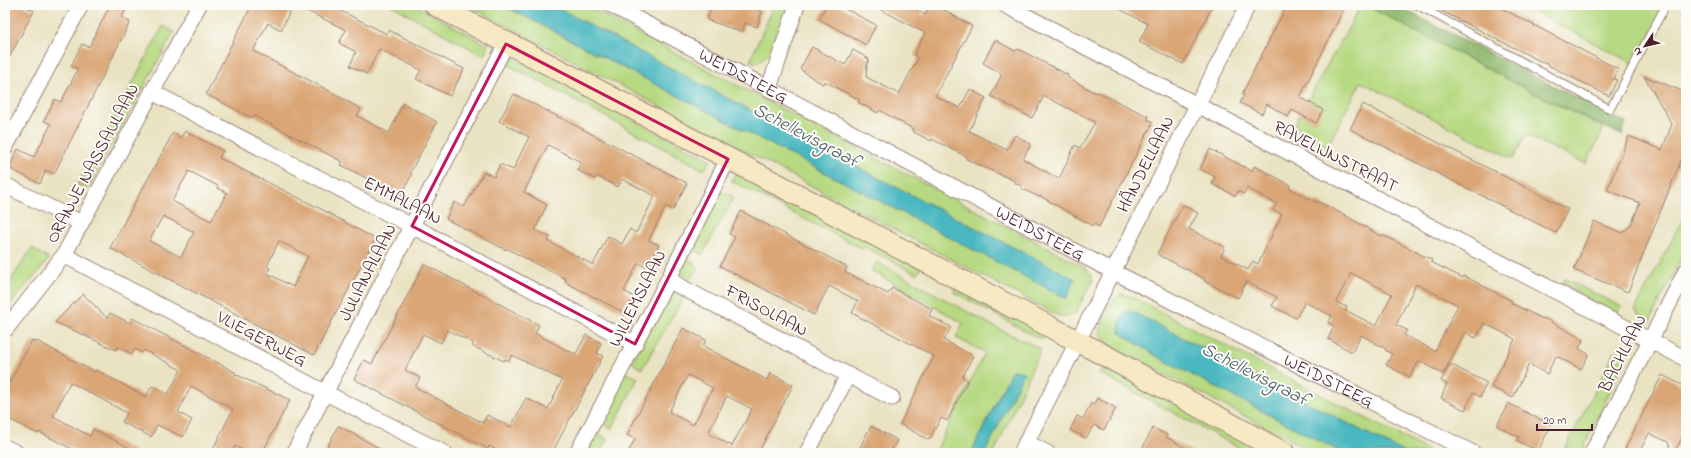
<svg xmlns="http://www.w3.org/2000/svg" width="1691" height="458" font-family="'Indie Flower',sans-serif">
	<rect width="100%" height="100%" fill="#fdfcf7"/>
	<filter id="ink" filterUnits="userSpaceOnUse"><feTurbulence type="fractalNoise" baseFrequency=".025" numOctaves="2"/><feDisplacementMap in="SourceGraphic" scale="8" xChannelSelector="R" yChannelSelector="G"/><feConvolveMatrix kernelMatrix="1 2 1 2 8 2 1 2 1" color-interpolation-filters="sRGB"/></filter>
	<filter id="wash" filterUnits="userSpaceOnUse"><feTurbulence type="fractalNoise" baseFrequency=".012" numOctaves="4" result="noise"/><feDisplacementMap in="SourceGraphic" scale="16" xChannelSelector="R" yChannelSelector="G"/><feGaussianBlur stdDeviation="0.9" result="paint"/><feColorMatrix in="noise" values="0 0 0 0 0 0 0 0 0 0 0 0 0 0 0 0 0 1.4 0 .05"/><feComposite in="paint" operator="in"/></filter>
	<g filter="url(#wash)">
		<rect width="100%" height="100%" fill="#e9e3c2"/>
		<g fill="#b6d981" stroke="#807c56">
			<path d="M391,5h24l73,40 -4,11z"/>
			<path d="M467,5h36l564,293 7,-19 -215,-111 -307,-163h32l502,263 6,8 1,5 -19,34 -15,1z"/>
			<path d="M774,5h17l-19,47 -15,11 -7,-2z"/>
			<path d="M1361,5h4l171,89 68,34 -18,36 -60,-29 -13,24 -152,-77 -34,65 -33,-22z"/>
			<path d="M1522,5h144l-32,59z"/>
			<path d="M163,26l11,6 -86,156 -11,-3z"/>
			<path d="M509,56l202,104 -7,10 -199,-107z"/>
			<path d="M736,173l185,95 -4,6 -52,-27 -2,2 -132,-68z"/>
			<path d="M719,191l15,6 -32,58 -10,-7z"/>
			<path d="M1686,213v36l-37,74 -14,-13z"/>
			<path d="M32,248l17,11 -44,52v-22z"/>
			<path d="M687,258l12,9 -11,15 -11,-8z"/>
			<path d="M877,262l120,66 44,21 -47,104h-9l39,-81 -12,-2 -41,83h-36l50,-101 -29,-14 7,-15 -92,-53z"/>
			<path d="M1565,279l57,28 -6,6 -55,-29z"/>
			<path d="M955,285l92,49 -5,6 -88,-48z"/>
			<path d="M670,288l14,9 -42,72 -11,-7z"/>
			<path d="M1121,294l11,3 301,156h-28l-276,-143c-9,6 -11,13 -9,23l40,25 183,95h-28l-199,-104 -12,-8 -5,-10 13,-29z"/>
			<path d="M1615,351l11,6 -45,96h-18z"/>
			<path d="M1103,366l165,87h-19l-150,-80z"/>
			<path d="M624,372l14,6 -26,51 -10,-7z"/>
			<path d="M594,430l13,9 -7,14h-17z"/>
		</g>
		<path fill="#90b96f" stroke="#6d6c4d" d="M1365,5h30l8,4 223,114 -4,12 -86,-41z"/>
		<g fill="#48b8c0" stroke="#496c76">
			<path d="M503,5h49l307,163 216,111 -9,19z"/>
			<path d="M1129,310l276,143h-62l-183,-95 -40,-25c-2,-10 0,-17 9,-23z"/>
			<path d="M1012,370l12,2 -39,81h-14z"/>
		</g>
		<g id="blocks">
			<g fill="#daa676" fill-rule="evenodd">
				<path d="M5,5h18l11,6 -29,54z"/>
				<path d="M110,5h7l9,4 -4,9 8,4 -76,152 -8,-4 -6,14 -31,-16 9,-19 16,8 17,-33 -7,-3 11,-22 6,3 17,-33 -7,-3 11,-22 7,3z"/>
				<path d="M252,5h41l-12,25 -13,-7 -15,28 71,37 37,21 -4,7 32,17 14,-30 34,19 -27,51 2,1 -11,22 -60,-31 2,-3 -90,-47 -1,3 -46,-24z"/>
				<path d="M295,5h34l58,29 2,-4 75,39 -14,27 -34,-17 5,-9 -42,-21 -12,25 -17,-8 6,-14 -17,-9 7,-13z"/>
				<path d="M712,5h32l18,6 -5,16 -12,-4 -3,9 -35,-12z"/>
				<path d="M827,5h11l38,20 -10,20 -47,-26z"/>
				<path d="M872,5h36l17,10 5,-10 6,3 1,-2 35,20 -37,70 25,12 10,-19 16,9 -17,33 38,19 8,-15 16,9 -8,15 36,20 16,-34 5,3 15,-26 -51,-26 -12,22 -41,-22 11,-22 -19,-11 12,-23 20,11 3,-2 50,26 -1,2 25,14 5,2 1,-1 51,25 -2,2 6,3 -54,105 -5,-3 -1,2 -53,-30 -1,1 -18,-9 1,-2 -7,-3v-2l-49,-22 1,-2 -35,-18 -1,2 -19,-10 1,-2 -34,-19 -1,3 -11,-6 -9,-5 2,-2 -36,-19 -1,3 -9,-5 -14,-10 12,-22 33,18 8,-15 16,9 -2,5 -1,13 33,17 19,-36 -4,-3 11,-22z"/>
				<path d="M1112,5h101l-30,59 -44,-22 9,-18z"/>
				<path d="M1287,5h59l-46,92 23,13 -7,13 -24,-13 -4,7 -21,-13 -5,10 -22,-11 4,-8 -2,-1z"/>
				<path d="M1430,5h65l123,64 -4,10 3,1 -8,16z"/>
				<path d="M1644,76l41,16 1,-1v57l-58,144 -54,-22 20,-49 28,12 9,-8 9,-22 -33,-13 22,-54 33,14 10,-26z"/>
				<path d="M514,94l173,89 -14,27 -7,-4 -17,34 10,5 -11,23 -10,-5 -14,28 10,6 -9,16 -60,-31 1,-3 -30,-15 -30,-16v2l-60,-31 8,-17 10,5 20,-35 10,5 6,-13 13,6 16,-33 -30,-16zM548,145l33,17 -4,8 18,9 2,-3 21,11 4,-8 33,17 -19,37 -6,-4 -8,15 -14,-8 -15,29 -45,-24 2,-4 -15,-7 12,-25 -23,-13z"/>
				<path d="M1363,104l205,105 -12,24 -206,-104z"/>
				<path d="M185,131l38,20 -4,7 102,51 54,30 -61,116 -204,-107 63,-115 8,5zM189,171l29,15 -1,2 10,5 -16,28 -39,-20zM163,216l31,16 -13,25 -32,-16zM279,241l29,15 -15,31 -26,-14 3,-5 -3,-2z"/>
				<path d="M1210,149l42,22 2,-5 18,9 18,10 -1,3 26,14 1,-1 27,13 38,22 1,-1 9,4 41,21 -1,2 32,16 1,-2 48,25 -1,2 32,16 1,-1 24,13 15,9 -4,9 10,5 -8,15 -25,-13 -9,18 -18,-10 -16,34 -22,-11 24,-48 -31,-16 -8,15 -11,-6 -22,42 -24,-13 -9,16 -24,-12 6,-11 -7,-4 1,-1 -25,-14 -9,17 -24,-13 6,-13 -6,-3 4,-7 -27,-14 -9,16 -24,-12 5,-9 -31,-15 -8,16 -34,-17 1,-2 -48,-25 26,-49 15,8 -9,16 36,18 -4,9 27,14 5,-9 5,3 24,-50 -9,-4 4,-6 -30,-16 -3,6 -6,-3 -2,5 -24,-12 3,-7 -15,-8zM1351,273l41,21 -16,32 -31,-16 2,-3 -11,-5zM1416,284l42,21 -23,46 -31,-16 3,-5 -11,-5z"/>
				<path d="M741,211l106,56 -2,5 43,22 4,-6 40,21 -3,7 22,11 -7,13 29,16 -11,21 6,3 -21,41 -6,-3 -12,22 -29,-16 34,-68 -82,-43 6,-12 -29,-15 -15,29 -94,-49 15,-29 -6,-3z"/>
				<path d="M424,264l115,61 -4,8 29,16 12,5 10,-19 15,8 -4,10 6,3 -51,97h-49l-14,-7 -1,3 -134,-70 10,-19 8,4zM447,330l27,13 -2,3 32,15 1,-2 4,2 3,-6 50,25 -14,29 -22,-11 -15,29 -24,-12 -4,8 -68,-36 5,-9 -15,-8 18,-36 18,9z"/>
				<path d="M83,294l24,24 3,-5 20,10 2,-5 90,47 14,8 -1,1 55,26 -28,53h-14l-13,-7 -4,7h-20l22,-44 -42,-23 -13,26 14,8 -9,17 -26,-12 -6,12 -29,-15 5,-9 -57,-31 -17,34 37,20 3,-7 46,24h-59l-41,-21 -1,2 -33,-17v-26l27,-51 3,3 2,-2 58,31 1,-2 50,27 6,-11 16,8 13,-24 -37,-20 -2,3 -7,-4 -3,5 -14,-7 -2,3 -61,-28z"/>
				<path d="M683,328l23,12 -3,6 64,34 3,-7 23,12 -35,68h-130l7,-14 -8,-4zM688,375l25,13 -20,37 -24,-13zM727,396l25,13 -20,37 -24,-13z"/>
				<path d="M1450,364l37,19 -7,14 -7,-4 -8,17 -24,-12 6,-14 -6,-3z"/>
				<path d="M1662,375l24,12v43l-12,23h-2l-4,-11 -19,-9 -10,20h-16z"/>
				<path d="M1097,398l19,10 -12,22 -10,-5 -8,13 -16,-8 7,-14 6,3 8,-16 2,2z"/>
				<path d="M1508,403l43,22 -13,26 -21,-10 2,-4 -22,-11z"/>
				<path d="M338,426l3,1 46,26h-63z"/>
				<path d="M871,426l26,14 -7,13h-33z"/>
				<path d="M1153,428l14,7 -1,2 29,16h-55z"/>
			</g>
		</g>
	</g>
	<g filter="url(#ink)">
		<use href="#blocks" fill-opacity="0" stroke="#9a8176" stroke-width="1"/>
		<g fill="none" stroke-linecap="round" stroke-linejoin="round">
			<defs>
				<path id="lane" d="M1417,5l193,104 56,-104"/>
				<g id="street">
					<path id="s1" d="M611,5l501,266 361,182"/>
					<path d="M1005,5l681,354"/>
					<path d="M769,88l28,-83"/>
					<path d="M152,92l260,134 223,118"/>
					<path d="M5,148l76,-143"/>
					<path d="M5,185l76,38"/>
					<path d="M64,255l262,138 118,60"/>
					<path d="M668,280l180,95 -41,78"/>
					<path d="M5,330l59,-75 135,-250"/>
					<path d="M848,375l44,23"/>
					<path d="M1026,442l21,11"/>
					<path d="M5,447l12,6"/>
					<path d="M294,453l212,-409"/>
					<path d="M577,453l91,-173 60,-121"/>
					<path d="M1021,453l227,-448"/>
					<path d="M1592,453l94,-182"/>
				</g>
				<path id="secondary" d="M435,5l667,349 182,99"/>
			</defs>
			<use href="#lane" stroke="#9a8176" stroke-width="9"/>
			<use href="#street" stroke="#9a8176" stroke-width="17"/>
			<use href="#secondary" stroke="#9a8176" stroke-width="23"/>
			<use href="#lane" stroke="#fff" stroke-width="7"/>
			<use href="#street" stroke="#fff" stroke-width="15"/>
			<use href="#secondary" stroke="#f6e9c3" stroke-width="21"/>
		</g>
	</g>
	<path fill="none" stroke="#c2185b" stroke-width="3" stroke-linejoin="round" d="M506,44l222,115 -93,185 -223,-118z"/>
	<g text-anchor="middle" stroke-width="4" stroke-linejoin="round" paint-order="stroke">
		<g font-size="18" fill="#4a1f2b" stroke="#fdfcf7">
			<text dy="6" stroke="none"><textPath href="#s1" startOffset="150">WEIDSTEEG</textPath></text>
			<text transform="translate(1336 156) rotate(27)" y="6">RAVELIJNSTRAAT</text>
			<text transform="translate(92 163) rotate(-62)" y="6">ORANJE NASSAULAAN</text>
			<text transform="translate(1145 164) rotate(-63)" y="6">HÄNDELLAAN</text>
			<text transform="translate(403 200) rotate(27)" y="6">EMMALAAN</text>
			<text dy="6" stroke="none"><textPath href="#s1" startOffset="486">WEIDSTEEG</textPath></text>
			<text transform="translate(367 272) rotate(-63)" y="6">JULIANALAAN</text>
			<text transform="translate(637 298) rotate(-63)" y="6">WILLEMSLAAN</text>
			<text transform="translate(767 310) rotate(28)" y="6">FRISOLAAN</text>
			<text transform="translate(262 338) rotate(28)" y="6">VLIEGERWEG</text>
			<text transform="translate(1622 353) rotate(-63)" y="6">BACHLAAN</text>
			<text dy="6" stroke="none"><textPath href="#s1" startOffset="810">WEIDSTEEG</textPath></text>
		</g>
		<g font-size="19" font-style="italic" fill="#495c67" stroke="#fdfcf7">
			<text transform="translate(807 134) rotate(28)" y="7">Schellevisgraaf</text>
			<text transform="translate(1256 373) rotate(27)" y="7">Schellevisgraaf</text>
		</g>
	</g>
	<rect width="1691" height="458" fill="none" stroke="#fdfcf7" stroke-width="20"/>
	<g transform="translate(1645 46) rotate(235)" stroke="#fdfcf7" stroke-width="3" paint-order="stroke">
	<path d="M0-3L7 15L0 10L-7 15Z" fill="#4a1f2b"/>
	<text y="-6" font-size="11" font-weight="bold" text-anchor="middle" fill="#4a1f2b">N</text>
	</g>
	<path d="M1537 424v6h55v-6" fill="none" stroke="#4a1f2b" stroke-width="2"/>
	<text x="1543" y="424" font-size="12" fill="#4a1f2b" stroke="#fdfcf7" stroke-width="3" paint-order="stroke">20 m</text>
</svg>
